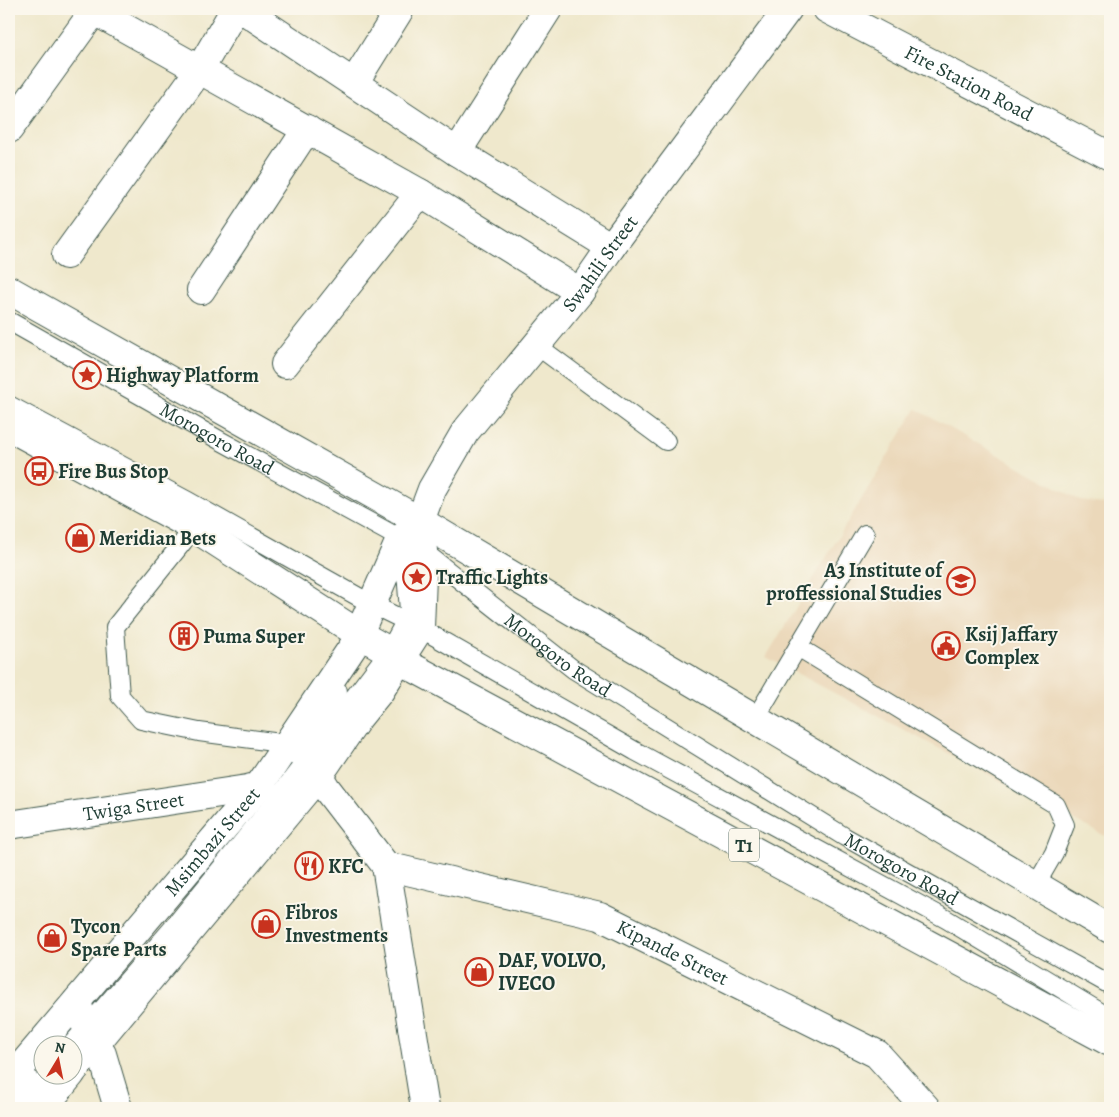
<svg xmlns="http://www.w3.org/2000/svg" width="1119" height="1117" font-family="Alegreya,serif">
	<rect width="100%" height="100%" fill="#fbf7ec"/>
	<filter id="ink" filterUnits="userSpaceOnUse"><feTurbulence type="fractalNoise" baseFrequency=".02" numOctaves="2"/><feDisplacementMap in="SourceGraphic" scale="10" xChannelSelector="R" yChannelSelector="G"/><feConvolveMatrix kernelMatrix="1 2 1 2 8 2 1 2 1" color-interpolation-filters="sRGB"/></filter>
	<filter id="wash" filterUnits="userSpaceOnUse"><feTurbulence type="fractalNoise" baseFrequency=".0096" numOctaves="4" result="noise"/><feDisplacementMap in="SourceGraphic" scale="20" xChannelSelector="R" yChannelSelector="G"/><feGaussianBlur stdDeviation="1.12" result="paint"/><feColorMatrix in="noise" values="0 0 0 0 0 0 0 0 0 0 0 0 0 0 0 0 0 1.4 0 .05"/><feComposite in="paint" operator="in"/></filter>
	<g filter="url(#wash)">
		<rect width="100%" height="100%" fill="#efe8cc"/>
		<path fill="#ebd8ba" d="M916,409l165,92 29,4v323l-5,8 -339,-179z"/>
	</g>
	<g filter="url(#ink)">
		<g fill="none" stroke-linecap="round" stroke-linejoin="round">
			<defs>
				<g id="service">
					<path id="s1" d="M9,321l212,120 202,110 150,118 272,168 265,148"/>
					<path d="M536,345l130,96"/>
					<path d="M9,405l179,96 185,104 47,23 215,123 311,168 164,99"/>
					<path d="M193,527l-10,15 -68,85 5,69 21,24 58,12 89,12"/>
					<path d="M798,647l258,158 9,20 -11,28 -19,33"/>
					<path d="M755,719l110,-185"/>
					<path d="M295,754l24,-31 19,-32"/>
					<path d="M72,1044l99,-114 102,-126 116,-153 17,-31 3,-9 -3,-39 -6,-32"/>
					<path d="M9,1099l19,-22"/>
					<path d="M23,1108l26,-34"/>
				</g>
				<g id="minor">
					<path d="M91,9l329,184 160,99"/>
					<path d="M242,9l215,143 154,95"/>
					<path id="s2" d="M827,9l283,147"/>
					<path d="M354,83l46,-74"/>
					<path d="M9,129l85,-118"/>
					<path d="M457,152l91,-143"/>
					<path d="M66,255l134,-186 35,-60"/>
					<path d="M201,290l106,-161"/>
					<path d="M285,364l135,-171"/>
					<path id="s3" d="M420,521l12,-32 33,-57 115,-140 31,-45 177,-238"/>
					<path d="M288,744l20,15 18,29 60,78 39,242"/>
					<path id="s4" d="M9,825l238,-36 12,-3"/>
					<path id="s5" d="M386,866l214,50 277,138 49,54"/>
					<path d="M77,1001l4,15 21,38 16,54"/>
				</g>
				<g id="tertiary">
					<path d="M72,1072l247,-297 39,-57 22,-27 13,-21 27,-42 3,-77 -3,-30"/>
					<path id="s6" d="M9,1081l250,-295 95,-141 46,-105 20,-19"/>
					<path d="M43,1108l28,-34"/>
				</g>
				<g id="trunk">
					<path d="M9,290l411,231 690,408"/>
					<path d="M9,427l184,100 166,107 30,17 10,9 711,382"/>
				</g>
			</defs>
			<use href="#service" stroke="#3e574b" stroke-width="20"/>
			<use href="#minor" stroke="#3e574b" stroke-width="30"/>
			<use href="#tertiary" stroke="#3e574b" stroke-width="30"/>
			<use href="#trunk" stroke="#3e574b" stroke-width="30"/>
			<use href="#service" stroke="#fff" stroke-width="18"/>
			<use href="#minor" stroke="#fff" stroke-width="28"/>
			<use href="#tertiary" stroke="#fff" stroke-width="28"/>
			<use href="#trunk" stroke="#fff" stroke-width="28"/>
		</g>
	</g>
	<defs>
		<symbol id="sight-ring" viewBox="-11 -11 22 22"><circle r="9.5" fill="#fbf7ec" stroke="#c8321e" stroke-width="1.5"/><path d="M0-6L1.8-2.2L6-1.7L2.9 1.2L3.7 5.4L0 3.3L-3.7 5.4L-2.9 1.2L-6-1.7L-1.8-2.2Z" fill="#c8321e"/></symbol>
		<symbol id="bus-ring" viewBox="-11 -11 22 22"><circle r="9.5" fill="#fbf7ec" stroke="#c8321e" stroke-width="1.5"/><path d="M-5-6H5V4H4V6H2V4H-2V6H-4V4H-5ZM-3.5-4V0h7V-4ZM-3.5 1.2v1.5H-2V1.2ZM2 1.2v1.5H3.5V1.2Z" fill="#c8321e"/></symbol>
		<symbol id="shop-ring" viewBox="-11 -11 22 22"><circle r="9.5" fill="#fbf7ec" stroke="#c8321e" stroke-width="1.5"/><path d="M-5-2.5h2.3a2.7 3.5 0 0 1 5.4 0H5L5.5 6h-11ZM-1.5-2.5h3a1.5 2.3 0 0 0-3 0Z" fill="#c8321e"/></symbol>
		<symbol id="university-ring" viewBox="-11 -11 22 22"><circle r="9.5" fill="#fbf7ec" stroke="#c8321e" stroke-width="1.5"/><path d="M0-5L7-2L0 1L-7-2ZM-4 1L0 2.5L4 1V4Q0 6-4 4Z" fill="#c8321e"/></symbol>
		<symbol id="building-ring" viewBox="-11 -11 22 22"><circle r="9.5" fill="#fbf7ec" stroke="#c8321e" stroke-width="1.5"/><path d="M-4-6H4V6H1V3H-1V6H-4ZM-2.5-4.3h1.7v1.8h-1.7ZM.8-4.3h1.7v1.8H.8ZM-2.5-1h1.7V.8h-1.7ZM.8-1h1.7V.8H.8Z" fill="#c8321e"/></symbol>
		<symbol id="civic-ring" viewBox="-11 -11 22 22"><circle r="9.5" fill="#fbf7ec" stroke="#c8321e" stroke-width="1.5"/><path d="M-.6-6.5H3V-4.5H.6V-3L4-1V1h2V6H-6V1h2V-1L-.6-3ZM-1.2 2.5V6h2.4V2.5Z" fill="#c8321e"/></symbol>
		<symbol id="restaurant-ring" viewBox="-11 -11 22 22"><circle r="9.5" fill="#fbf7ec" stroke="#c8321e" stroke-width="1.5"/><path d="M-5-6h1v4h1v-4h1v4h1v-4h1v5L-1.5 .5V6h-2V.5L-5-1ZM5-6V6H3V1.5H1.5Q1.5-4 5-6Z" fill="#c8321e"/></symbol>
	</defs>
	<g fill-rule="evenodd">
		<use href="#sight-ring" x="71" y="359" width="32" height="32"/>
		<use href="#bus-ring" x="23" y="455" width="32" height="32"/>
		<use href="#shop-ring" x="64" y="522" width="32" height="32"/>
		<use href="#sight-ring" x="401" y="561" width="32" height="32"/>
		<use href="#university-ring" x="945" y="565" width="32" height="32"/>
		<use href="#building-ring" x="168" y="620" width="32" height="32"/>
		<use href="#civic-ring" x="930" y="630" width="32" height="32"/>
		<use href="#restaurant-ring" x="293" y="850" width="32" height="32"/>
		<use href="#shop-ring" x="250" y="908" width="32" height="32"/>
		<use href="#shop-ring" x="36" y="922" width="32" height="32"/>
		<use href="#shop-ring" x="463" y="956" width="32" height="32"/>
	</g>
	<g text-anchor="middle" stroke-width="4" stroke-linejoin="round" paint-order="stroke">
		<rect fill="#fbf7ec" stroke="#61756b" stroke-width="1" x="729" y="828.5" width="30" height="33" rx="4"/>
		<g font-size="19" font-weight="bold" fill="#1f3d34">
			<text x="744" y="852">T1</text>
		</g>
		<g font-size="20" fill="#1f3d34" stroke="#fbf7ec">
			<text dy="7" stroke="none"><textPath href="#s2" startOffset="160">Fire Station Road</textPath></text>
			<text dy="7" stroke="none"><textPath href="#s3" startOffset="316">Swahili Street</textPath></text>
			<text dy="7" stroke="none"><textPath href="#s1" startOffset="239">Morogoro Road</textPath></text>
			<text dy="7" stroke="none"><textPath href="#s1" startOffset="644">Morogoro Road</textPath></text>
			<text dy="7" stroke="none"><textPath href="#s4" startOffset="126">Twiga Street</textPath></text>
			<text dy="7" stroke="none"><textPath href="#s6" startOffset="314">Msimbazi Street</textPath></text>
			<text dy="7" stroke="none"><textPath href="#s1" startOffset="1049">Morogoro Road</textPath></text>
			<text dy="7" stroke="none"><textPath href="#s5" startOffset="301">Kipande Street</textPath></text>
		</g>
		<g font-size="20" font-weight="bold" fill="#1f3d34" stroke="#fbf7ec" text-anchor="start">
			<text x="106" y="382">Highway Platform</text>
			<text x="58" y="478">Fire Bus Stop</text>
			<text x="99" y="545">Meridian Bets</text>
			<text x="942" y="577" text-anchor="end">A3 Institute of<tspan x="942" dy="23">proffessional Studies</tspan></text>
			<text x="436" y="584">Traffic Lights</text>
			<text x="965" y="641">Ksij Jaffary<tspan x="965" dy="23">Complex</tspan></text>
			<text x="203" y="643">Puma Super</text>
			<text x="328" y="873">KFC</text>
			<text x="285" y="919">Fibros<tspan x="285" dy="23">Investments</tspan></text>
			<text x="71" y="933">Tycon<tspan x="71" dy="23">Spare Parts</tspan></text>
			<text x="498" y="967">DAF, VOLVO,<tspan x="498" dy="23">IVECO</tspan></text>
		</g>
	</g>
	<rect width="1119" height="1117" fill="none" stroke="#fbf7ec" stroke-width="30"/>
	<g transform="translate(58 1060) rotate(10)"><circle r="24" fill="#fbf7ec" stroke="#a3ada2"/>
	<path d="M0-4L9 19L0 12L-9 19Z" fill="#c8321e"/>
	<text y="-8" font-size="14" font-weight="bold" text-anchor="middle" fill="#1f3d34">N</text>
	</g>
</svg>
